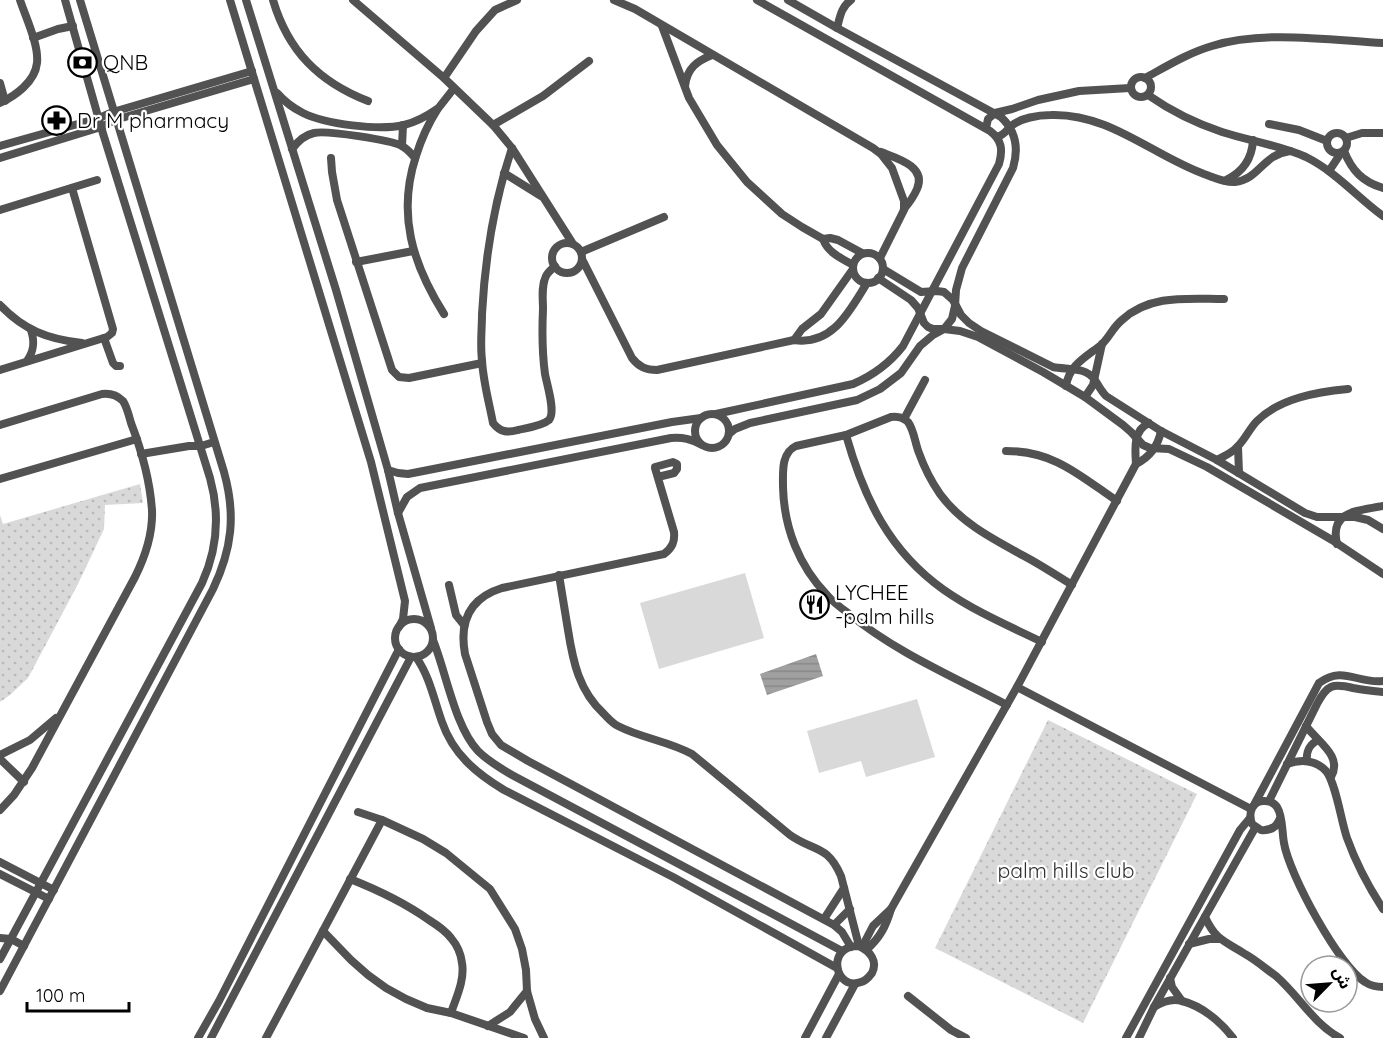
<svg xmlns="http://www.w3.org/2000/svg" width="1383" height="1038" font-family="Quicksand,'Noto Sans Arabic',sans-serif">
	<defs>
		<pattern id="park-dots" width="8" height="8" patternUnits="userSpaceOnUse" patternTransform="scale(1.5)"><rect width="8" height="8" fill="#d9d9d9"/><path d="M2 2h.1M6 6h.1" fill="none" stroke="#b8b8b8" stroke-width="1.8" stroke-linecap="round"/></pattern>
		<pattern id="water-rules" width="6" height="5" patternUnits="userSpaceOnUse" patternTransform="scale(1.5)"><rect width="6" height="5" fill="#a0a0a0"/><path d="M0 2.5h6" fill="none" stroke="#888"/></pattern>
	</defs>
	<rect width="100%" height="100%" fill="#fff"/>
	<g fill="#d9d9d9">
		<path d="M745,573l19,65 -105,31 -19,-66z"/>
		<path d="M917,699l18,58 -69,20 -5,-16 -42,12 -12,-42z"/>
	</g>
	<g fill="url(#park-dots)">
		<path d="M140,484l3,19 -38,2 -1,24 -26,55 -50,94 -18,17 -10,7v-187l3,9z"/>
		<path d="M1048,720l149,74 -114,229 -148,-75z"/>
	</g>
	<path fill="url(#water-rules)" d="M816,654l7,22 -56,19 -7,-21z"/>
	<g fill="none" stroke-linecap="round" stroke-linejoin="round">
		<g stroke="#525252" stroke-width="8">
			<path d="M230,0l141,462 34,139 -2,18 -4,8"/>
			<path d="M246,0l90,290 52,180 10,43 33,115"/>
			<path d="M273,0c15,51 46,82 95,101"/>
			<path d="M353,0l91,78 49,47 19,23 61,96"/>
			<path d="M614,0l21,9 238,139 8,6 11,14 12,33v9l-24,48"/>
			<path d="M662,26l27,72 28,47 30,37 35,32 20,13 21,12 7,-1 8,2 24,13"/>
			<path d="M837,28c3,-11 4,-21 14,-28"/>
			<path d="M33,38l25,-9 15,-3"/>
			<circle cx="1141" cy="87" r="10"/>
			<path d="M444,78l32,-47 19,-21 22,-10"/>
			<path d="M1145,78c22,-12 43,-25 67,-32 51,-16 118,-6 171,-3"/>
			<path d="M0,83l5,18"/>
			<path d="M685,86c2,-18 12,-25 27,-31"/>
			<path d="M277,93c7,8 16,15 26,20 22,11 76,18 101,12 12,-3 23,-9 33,-16"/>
			<path d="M1148,95c23,16 47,28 74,37 28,9 57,13 84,25 30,15 51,40 77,59"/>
			<path d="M0,103c15,-7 35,-21 37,-40 2,-18 -11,-45 -17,-63"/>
			<path d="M1269,124l30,6 28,11"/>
			<path d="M493,125l50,-29 46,-35"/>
			<path d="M986,128l2,-9 7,-6 17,-4 26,-9 41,-9 51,-3"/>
			<circle cx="1337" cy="143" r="10"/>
			<path d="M997,137c7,-2 9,-6 14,-11 10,-8 27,-11 40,-11 58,-2 101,40 153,59 9,3 21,9 31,8 18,-2 24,-16 38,-25 5,-3 10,-5 17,-6"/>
			<path d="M1346,138l16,-5h21"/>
			<path d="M0,146l99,-28 14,-6 139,-41"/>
			<path d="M402,146l1,-21"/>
			<path d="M512,148c-18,54 -27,109 -30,166 0,15 -2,30 0,46 1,21 7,42 11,63 7,9 14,10 25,7 9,-2 24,-4 31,-10 7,-8 -2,-35 -4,-46 -3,-22 -3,-43 -2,-65 0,-10 -2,-23 3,-33 2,-4 6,-7 9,-10"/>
			<path d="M292,149c6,-8 12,-14 22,-16 12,-3 77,7 88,13 5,3 9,7 13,12"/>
			<path d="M1344,151c8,20 19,31 39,37"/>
			<path d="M881,152c15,6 46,14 36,37 -3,7 -8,14 -13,20"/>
			<path d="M0,158l101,-31 14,-7 139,-41"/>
			<path d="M331,158l1,14 5,28 55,170 7,7 10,1 73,-15"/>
			<path d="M1329,171l12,-18"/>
			<path d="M504,173l37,23"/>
			<path d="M1226,180c17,-8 26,-21 27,-40"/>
			<path d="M0,210l97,-30"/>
			<path d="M823,239c5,14 18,19 30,26"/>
			<circle cx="567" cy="258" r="15"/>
			<path d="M581,252l83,-35"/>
			<circle cx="868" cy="268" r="15"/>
			<path d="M582,259l50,99c7,9 14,12 25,12l137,-30c39,6 56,-30 73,-57"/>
			<path d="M356,262l57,-11"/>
			<path d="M883,269l38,23 16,-1 7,1 9,8 8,15 8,8 12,8 72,36c14,3 32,-1 42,13 3,5 6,11 11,16l55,35 56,29 88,53 12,4h38l13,3 15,9"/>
			<path d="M878,278l33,22 7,8 6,15 4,4 5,2h11l16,2 18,6 65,35 42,25 38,28 8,7 12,13 7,3 19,1 38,18 125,73 51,34"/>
			<path d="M0,305c24,25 47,34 82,38"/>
			<path d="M444,314c-32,-51 -47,-100 -28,-158 5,-16 12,-32 21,-46 6,-8 12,-15 17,-22"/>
			<path d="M104,338l9,25 3,3h4"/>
			<path d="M794,340l8,-11 19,-15 32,-45"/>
			<path d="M27,361c7,-10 8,-19 4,-31"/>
			<path d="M0,370l107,-33 5,-4 1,-4 -41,-141"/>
			<path d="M1066,386c3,-21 20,-29 35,-41 8,-7 12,-18 21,-25 28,-26 66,-21 102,-21"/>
			<path d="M1085,397l8,-12 9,-41"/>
			<circle cx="712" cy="431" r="17"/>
			<path d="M716,414l137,-30c21,-9 36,-20 50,-38l96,-182c4,-14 3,-24 -9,-33l-233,-131"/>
			<path d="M904,419l21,-39"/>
			<path d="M0,425l102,-31c8,-1 15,1 21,7 4,6 6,15 8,22 10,26 19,59 21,87 1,23 -7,47 -17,67l-103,191 -18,27 -14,15"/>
			<path d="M729,434l6,-5 15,-6 107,-23 23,-11 21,-16 19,-27 13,-11 11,-6 8,-10 3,-13 1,-16 6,-22 51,-100c6,-20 3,-37 -12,-51l-164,-89 -49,-28"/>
			<path d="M846,435c18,63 43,116 98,155 30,21 65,36 98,52"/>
			<path d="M1238,447l1,26"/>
			<path d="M1006,451c48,0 73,24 111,50"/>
			<path d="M141,454l48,-8h12l13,-4"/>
			<path d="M1217,460c7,-4 15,-7 20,-13 8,-7 12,-18 20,-26 23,-23 60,-29 91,-32"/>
			<path d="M1136,464c14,-7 22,-18 25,-33"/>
			<path d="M388,470l10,3 10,1 264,-52 29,-4"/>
			<path d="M658,477l16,-4 3,-4v-5l-4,-2 -18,5v1l19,64c1,10 -2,16 -10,22l-162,34c-32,10 -43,33 -37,66l22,68 5,12 9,11 27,16 306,164 8,7 9,15"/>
			<path d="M0,479l137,-40"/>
			<path d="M398,513l9,-16 13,-9 251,-50c12,-1 20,1 31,7"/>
			<path d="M1337,544c-8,-34 22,-33 46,-38"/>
			<path d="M559,575c3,18 6,37 9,55 5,32 11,61 36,84 4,4 8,9 14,12 23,12 50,15 74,28l98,81c24,17 37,9 51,41l18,70c11,5 19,15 13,27 -3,4 -6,8 -11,9 -26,10 -36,-37 -2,-36"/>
			<path d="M449,585l7,30 8,10"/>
			<circle cx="414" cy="638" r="19"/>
			<path d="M433,640c13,32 22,87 45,111 10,10 22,17 34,24l330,176"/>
			<path d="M416,657c14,20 18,43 26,65 11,32 34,51 62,68l169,87 164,91"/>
			<path d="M1017,687l234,122"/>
			<path d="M1007,705c-53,-28 -112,-53 -159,-92 -7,-5 -15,-11 -21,-18 -28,-29 -43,-67 -44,-108 0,-15 -2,-34 13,-41l50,-11 45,-18c7,-1 12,0 17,5 6,8 7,21 11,31 5,14 12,28 21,41 21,29 53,45 84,62 17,9 32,19 48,29"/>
			<path d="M1306,726c12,16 37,30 25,51"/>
			<path d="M0,755l30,-15 26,-22"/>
			<path d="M0,759l24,23"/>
			<path d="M1307,761c-1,-10 2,-16 11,-21"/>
			<path d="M1287,764c14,-5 29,-4 39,7 10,12 15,50 21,67 9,25 21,48 36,71"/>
			<path d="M1269,801l48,-97c10,-19 15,-21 36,-16 10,2 20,3 30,4"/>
			<path d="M1254,805l65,-122c24,-18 38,1 64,-2"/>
			<path d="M358,812l24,8 41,19 23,14 44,36 25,40 7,20 4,21 1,21 8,28 9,19"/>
			<path d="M1280,818c-3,9 -9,13 -19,12l-9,-6c-4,-11 0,-24 13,-23 5,0 9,2 12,6 6,9 5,26 7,36 5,31 55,123 81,139 6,4 12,5 18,5"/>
			<path d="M0,862l54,28"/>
			<path d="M0,874l49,25"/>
			<path d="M350,879c28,11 55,24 79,41 8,5 16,10 22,18 6,7 10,16 11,25 3,17 -6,35 -11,50"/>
			<path d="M1205,917c11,24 20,24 40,37 11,6 21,15 31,22 23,20 37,47 64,62"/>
			<path d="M824,919l20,-31"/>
			<path d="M834,925l16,-16"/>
			<path d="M323,931l28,29 17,15 18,13 20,11 21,9 24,5 73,25"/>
			<path d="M0,938l11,1 13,7"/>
			<path d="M1189,944l20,-5h10"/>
			<path d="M862,947l11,-21 18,-17"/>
			<path d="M866,950c14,-12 20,-24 25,-41l126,-222 119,-223c-1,-15 -3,-34 13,-41"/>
			<path d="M0,959l202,-376c16,-35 18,-69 8,-105l-109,-351 -36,-127"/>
			<path d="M1170,978l2,9 10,14"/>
			<path d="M0,991l213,-402c19,-40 23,-74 11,-117l-144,-472"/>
			<path d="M908,996l43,34 15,8"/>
			<path d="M1154,1007c8,-5 18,-9 28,-6 20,5 39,21 51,37"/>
			<path d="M488,1026l22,-14 17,-21"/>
			<path d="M198,1038l21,-37 180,-352"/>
			<path d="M211,1038l200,-381"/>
			<path d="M266,1038l116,-218"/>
			<path d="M805,1038l34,-64"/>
			<path d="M826,1038l29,-54"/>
			<path d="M1126,1038l114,-208 10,-12"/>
			<path d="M1139,1038l15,-31 101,-179"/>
		</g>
	</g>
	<defs>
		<symbol id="bank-ring" viewBox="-11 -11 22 22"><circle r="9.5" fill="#fff" stroke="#000" stroke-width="1.5"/><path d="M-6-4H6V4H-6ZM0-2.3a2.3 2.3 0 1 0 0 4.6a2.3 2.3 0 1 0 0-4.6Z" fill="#000"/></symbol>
		<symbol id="pharmacy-ring" viewBox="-11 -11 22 22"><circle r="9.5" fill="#fff" stroke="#000" stroke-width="1.5"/><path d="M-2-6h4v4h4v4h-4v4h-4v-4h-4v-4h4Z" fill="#000"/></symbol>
		<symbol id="restaurant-ring" viewBox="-11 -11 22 22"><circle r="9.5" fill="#fff" stroke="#000" stroke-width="1.5"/><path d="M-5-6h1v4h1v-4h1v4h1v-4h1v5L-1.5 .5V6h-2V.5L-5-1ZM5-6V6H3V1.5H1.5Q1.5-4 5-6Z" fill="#000"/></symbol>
	</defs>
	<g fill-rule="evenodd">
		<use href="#bank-ring" x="66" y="46" width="33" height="33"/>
		<use href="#pharmacy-ring" x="40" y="104" width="33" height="33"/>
		<use href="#restaurant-ring" x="798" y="588" width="33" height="33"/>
	</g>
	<g text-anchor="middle" stroke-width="4.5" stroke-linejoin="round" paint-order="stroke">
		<g font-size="21" fill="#000" stroke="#fff" text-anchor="start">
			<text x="103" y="70">QNB</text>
			<text x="77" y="128">Dr M pharmacy</text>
			<text x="835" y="600">LYCHEE<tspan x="835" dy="24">-palm hills</tspan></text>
		</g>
		<g font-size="21" fill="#303030" stroke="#fff">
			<text x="1066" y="878">palm hills club</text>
		</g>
	</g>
	<g transform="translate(1329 984) rotate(65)"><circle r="28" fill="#ffffff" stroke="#999999" stroke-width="1.5"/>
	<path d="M0-4.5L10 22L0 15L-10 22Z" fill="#000000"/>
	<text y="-9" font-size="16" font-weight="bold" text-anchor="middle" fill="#000000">ش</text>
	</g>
	<path d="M27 1002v9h102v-9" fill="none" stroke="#000000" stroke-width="3"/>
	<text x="36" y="1002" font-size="18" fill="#000000" stroke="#ffffff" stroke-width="4.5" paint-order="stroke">100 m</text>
</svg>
